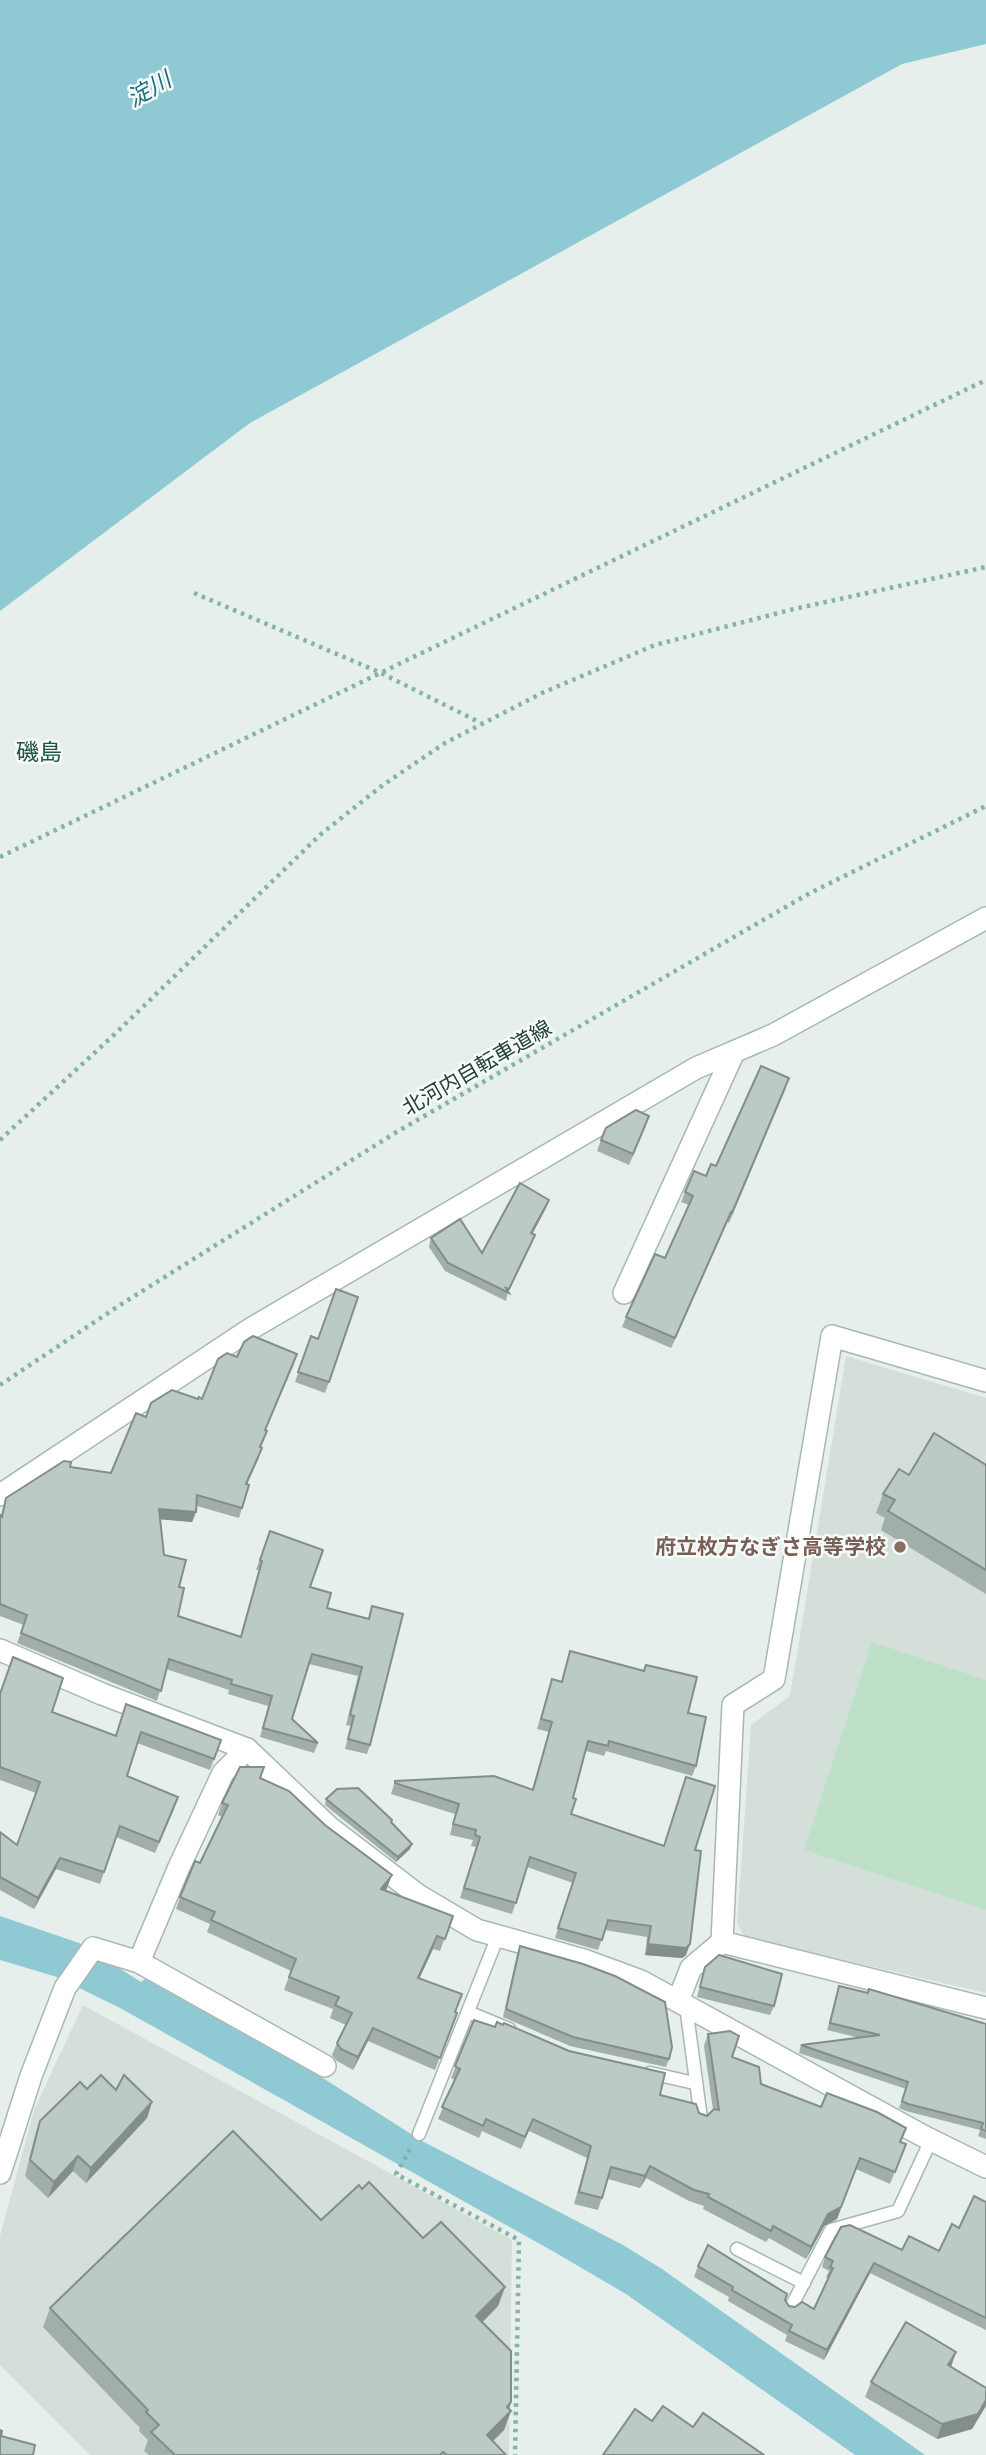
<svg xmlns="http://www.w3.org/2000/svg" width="986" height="2455" font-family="Figtree,'Noto Sans JP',sans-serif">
	<rect width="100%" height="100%" fill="#e6efeb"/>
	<g fill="#d4dfda">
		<path d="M846,1356l140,42v595l-241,-56 -8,-14 14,-198 39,-29z"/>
		<path d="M83,2005l429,235 -3,215h-419l-90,-90v-129l34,-126z"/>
	</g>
	<path fill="#bfe0c8" d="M872,1642l114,38v230l-182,-60z"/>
	<g fill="#8ec9d4">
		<path d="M0,0h986v44l-84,20 -652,359 -250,188z"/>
		<path d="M0,1916l79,27 62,39 4,-3 181,101 96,61 201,104 39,24 263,186h-70l-229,-161 -70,-41 -434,-244 -65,-32 -57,-17z"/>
	</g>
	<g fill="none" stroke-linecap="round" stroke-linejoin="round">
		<defs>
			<g id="lane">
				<path d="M686,2006l15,113"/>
				<path d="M468,2012l41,17"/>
				<path d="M650,2073l40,9h6"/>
				<path d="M419,2134l79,-198"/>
				<path d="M737,2249l67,34"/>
				<path d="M790,2309l41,-79 67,-19 33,-71"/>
			</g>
			<g id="street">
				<path d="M624,1293l110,-241"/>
				<path d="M986,1381l-154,-45 -58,343 -41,26 -11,237 264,66"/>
				<path d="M0,1495l252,-167 444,-260 77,-33 213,-117"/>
				<path d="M0,1650l102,44 145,55 82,78 89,68 59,35 107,30 57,21 284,156 61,30"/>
				<path d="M139,1962l40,-95 44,-94 24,-24"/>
				<path d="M678,2001l13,-33 31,-26"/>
				<path d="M0,2173l31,-97 34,-88 28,-40 46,14 186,104"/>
			</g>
		</defs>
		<use href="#lane" stroke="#a8b8b2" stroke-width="15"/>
		<use href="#street" stroke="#a8b8b2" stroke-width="24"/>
		<g stroke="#86b3a5" stroke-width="4.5" stroke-dasharray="3.5 5" stroke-linecap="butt">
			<path d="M194,593l185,79 102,51"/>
			<path d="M0,857l986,-477"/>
			<path d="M0,1140l117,-108 204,-198 62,-49 62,-42 97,-50 113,-48 139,-36 192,-42"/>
			<path d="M0,1385l120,-80 275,-172 415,-240 176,-87"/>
			<path d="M410,2149l-14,25 123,66 -4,215"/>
		</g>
		<use href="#lane" stroke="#fff" stroke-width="12"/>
		<use href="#street" stroke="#fff" stroke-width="21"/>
	</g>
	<g fill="#a1aea9">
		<path d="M786,1088l-57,135 -2,-1 -56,126 -49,-21 4,-10 39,-59 24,-53 -8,-3 4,-10 21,-16 10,-10z"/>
		<path d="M646,1126l-17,39 -32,-14 4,-11z"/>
		<path d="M546,1208l-14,26 3,1 -3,8 -24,49 -2,9 -61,-30 -16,-24 2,-9 51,15z"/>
		<path d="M358,1297l-33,96 -30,-11 16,-46 7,3z"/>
		<path d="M237,1357l57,7 -29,66 -6,28 -12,26 -5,24 -3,10 -42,-12 -1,6 -4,10 -32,-3 4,36 15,32 -1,29 62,21 19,-67h-3l14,-39 40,56 17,21 41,11 4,-13 -2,139 -3,9 -22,-5 6,-23 -5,-1 12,-49 -49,-12 -17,55 26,24 -4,10 -54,-16 8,-31 -40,-12 1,-4 -63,-21 -9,32 -140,-58 7,-18 -24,-9v-101l1,1 5,-18 64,-31 41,6 35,-56 56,-18z"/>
		<path d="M986,1465v129l-105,-64 4,-12 -9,-5 7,-19 26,-19z"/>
		<path d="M570,1651l73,20 3,-6 42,48 8,53 -4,10 -86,-25 -2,5 -18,-5 -13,47 -2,16 93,32 31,4 -9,105 -4,3 -37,-3 2,-18 -42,-7 -7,20 -43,-12 18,-55 -46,-16 -15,47 -52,-16 16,-51 -5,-1 2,-6 -23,-5 5,-21 -64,-20 4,-13 137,9 17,-58 -12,-3 15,-50 9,3z"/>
		<path d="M0,1694l115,42 11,-32 95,36 -11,30 -73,-27 -10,33 47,33 -19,44 -39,-16 -16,47 -44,-15 -22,40 -34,-19v-58l17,13 19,-52 -36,-13z"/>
		<path d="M260,1779l127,109 -2,3 68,25 -13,35 -7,-2 -14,29 36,34 2,1 -22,57 -67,-29 -15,29 -16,-9 -5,-6 5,-12 9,-18 -16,-7 3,-9 -49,-19 7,-19 -84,-39 3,-8 -34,-15 4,-12 20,-34 22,-46 -4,-2 4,-12z"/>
		<path d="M326,1799l66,21 -1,2 19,27 -14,13 -71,-57z"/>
		<path d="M520,1946l149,113 -3,8 -96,-21 -67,-29 14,-62z"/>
		<path d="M705,1967l69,39 -4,9 -73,-18z"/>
		<path d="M839,1986l147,38v115l-8,-3 2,-6 -74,-19 -7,-3 7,-19 -107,-36 2,-8 59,-7 -33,-8z"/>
		<path d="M474,2020l186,75 39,18 8,3 6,-6 -9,-64 4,-12 53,50 145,60 -16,40 -34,-15 -19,50 -13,7 -18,33 -37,-21 -3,4 -63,-33 1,-3 -15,-5 -43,-23 -6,10 -32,-9 -10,31 -24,-6 13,-46 -58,-27 -8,18 -39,-18 -3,7 -41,-19 17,-39 -4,-2z"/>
		<path d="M87,2089l29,1 36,12 -5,16 -61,65 -13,-12 -25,27 -23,-22 10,-40 5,-15z"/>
		<path d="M362,2189l61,49 82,49 -7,19 -16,16 29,80 -7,28 -11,11 13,14h-357l-5,-4 4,-11 -9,-9 1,-3 -97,-101 7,-19 271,-88z"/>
		<path d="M986,2202v128l-116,-57 -46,87 -39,-19 2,-6 -59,-34 1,-4 -35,-20 4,-11 87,34 4,6 25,3 14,-31 -2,-1 3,-6 -7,-4 3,-10 77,-7 37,1 20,-23z"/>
		<path d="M950,2367l36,21v17l-14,24 -35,10 -72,-42 6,-15z"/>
	</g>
	<g fill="#838d89">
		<path d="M549,1200l-3,8 -18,34 3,-9z"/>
		<path d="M731,1212l-4,10 -56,126 4,-10z"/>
		<path d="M535,1235l-3,8 -24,49z"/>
		<path d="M159,1509l37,3 -4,10 -36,-3z"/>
		<path d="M412,1844l-2,5 -14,13 2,-5z"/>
		<path d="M60,1858l-4,11 -22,40 4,-11z"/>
		<path d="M392,1875l-5,13 -10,14 4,-13z"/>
		<path d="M437,1936l-4,13 -19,41 4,-12z"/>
		<path d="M648,1944h42l-4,11 -4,3 -37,-3z"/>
		<path d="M373,2028l-5,13 -15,29 5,-13z"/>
		<path d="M152,2102l-5,16 -61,65 5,-15z"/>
		<path d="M78,2156l-5,15 -25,27 6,-16z"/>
		<path d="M860,2158l-23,61 -13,7 -18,33 5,-12 17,-33z"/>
		<path d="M650,2166l-4,12 -6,10 5,-12z"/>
		<path d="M874,2263l-4,10 -46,87 3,-10z"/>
		<path d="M505,2287l-7,19 -29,30 7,-20z"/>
		<path d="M956,2352l-5,15 -3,-2z"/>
		<path d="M986,2400v6l-14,23 -35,10 5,-15z"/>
		<path d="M511,2402l-4,13 4,-4 -7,19 -24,24 7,-19z"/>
	</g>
	<g fill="#bbcac4" stroke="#838d89" stroke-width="2">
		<path d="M761,1066l28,12 -57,135 -1,-1 -56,126 -49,-21 29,-63 10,4 28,-62 -8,-4 9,-21 12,5 5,-12 5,2z"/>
		<path d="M636,1110l13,6 -16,38 -32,-14 5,-12z"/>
		<path d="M520,1183l29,17 -18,33 4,2 -26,54 -3,-1 3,5 -61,-30 -17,-25 29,-19 22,34z"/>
		<path d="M336,1289l22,8 -29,85 -31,-10 13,-36 7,3z"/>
		<path d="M253,1336l44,18 -32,76 2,1 -7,16 2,1 -16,36 3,1 -7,23 -45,-13 -1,17 -37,-3 5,46 22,5 -7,27 5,1 -6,28 63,21 21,-76 -2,-1 10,-29 53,19 -13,37 21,6 -4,15 42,11 3,-13 31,8 -33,131 -22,-6 6,-23 -4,-1 12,-48 -50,-13 -20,65 26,24 -55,-15 9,-32 -41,-12 1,-4 -63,-21 -8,32 -140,-58 6,-18 -27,-11v-89l2,2 4,-19 58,-37 7,1 -1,5 41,6 25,-60 10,4 5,-14 21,-13 26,9 1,-2 3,2 16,-40 9,-6 10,4 7,-15z"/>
		<path d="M934,1433l52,32v105l-98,-59 7,-11 -12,-6 16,-25 10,6z"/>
		<path d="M570,1651l74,20 2,-6 51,12 -9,36 18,4 -10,49 -87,-25 -1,5 -20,-5 -15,57 3,1 -5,15 93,32 22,-69 29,9 -20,64 6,1 -11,93 -4,4 -38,-4 3,-18 -43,-6 -6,20 -44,-12 18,-55 -46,-16 -14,46 -52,-15 16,-51 -5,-2 1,-5 -23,-6 6,-20 -64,-21v-2l99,-5 39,14 19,-68 -11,-3 11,-40 10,3z"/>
		<path d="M13,1657l50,21 -11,34 64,24 10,-32 95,36 -7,19 -73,-27 -14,44 51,21 -19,45 -39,-16 -16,46 -44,-14 -22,40 -38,-21v-45l17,13 23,-63 -40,-15v-73z"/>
		<path d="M240,1767h24l-4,11 29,13 36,34 67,50 -11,14 72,27 -8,23 -8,-3 -19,42 44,16 -7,18 2,1 -17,45 -67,-30 -15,29 -17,-8 -4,-6 15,-30 -17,-8 4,-8 -50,-20 7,-18 -85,-39 4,-8 -35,-15 15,-36 5,2 28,-58 -6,-2z"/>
		<path d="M358,1788l34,32 -1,2 21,22 -14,13 -72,-58 11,-10z"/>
		<path d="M520,1946l63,18 32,12 50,26 7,45 -3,12 -96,-22 -67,-28z"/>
		<path d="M719,1955l63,19 -8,32 -74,-19 5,-20z"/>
		<path d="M839,1986l29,7 1,-4 117,35v107l-5,-2 2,-6 -75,-19 -6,-3 6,-19 -107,-37 79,-10 -50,-12z"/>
		<path d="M474,2020l21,7 2,-5 6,3 1,-2 65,28 96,22 -5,22 36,9 3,9 8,3 7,-7 5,1 -11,-76 22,-3 9,5 -7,21 27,10 2,17 60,23 6,-14 50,19 29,16 -6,14 6,2 -11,28 -35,-14 -19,49 -13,7 -17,33 -38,-21 -2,5 -63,-34 1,-3 -15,-4 -44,-24 -5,10 -34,-9 -9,31 -23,-6 12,-46 -58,-27 -8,18 -39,-18 -3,7 -41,-19 18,-38 -5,-3z"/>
		<path d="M101,2075l15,15 8,-15 28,27 -61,66 -13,-12 -24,26 -24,-22 10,-39 40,-39 7,7z"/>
		<path d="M233,2131l88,89 38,-35 3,4 7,-7 54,56 18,-16 64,65 -29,29 35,35v51l-4,5 4,4 -24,24 19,20h-59l-4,-3 -3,3h-265l-24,-23 8,-7 -13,-13 2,-2 -98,-102z"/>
		<path d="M974,2196l12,6v116l-112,-55 -47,87 -38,-19 3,-6 -60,-35 1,-3 -35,-21 10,-21 79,49 -2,6 4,6 6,1 7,-5 12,7 19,-41 -3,-1 3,-6 -8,-4 16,-30 9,-2 52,25 7,-14 30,15 13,-27 7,4z"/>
		<path d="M906,2322l50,30 -8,13 38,23v12l-8,14 -36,10 -71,-42z"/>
		<path d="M663,2406l30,21 10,-14 61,42h-161l32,-46 17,12z"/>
		<path d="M0,2430l2,1 -1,5 34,9 -2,10h-33z"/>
	</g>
	<circle fill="#8d6e63" stroke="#f7fbf9" stroke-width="2.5" cx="900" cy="1547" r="7"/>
	<g text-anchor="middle" stroke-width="5" stroke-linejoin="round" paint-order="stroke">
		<g font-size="21" fill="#24423a" stroke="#f7fbf9">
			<text transform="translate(477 1068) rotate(-30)" y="7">北河内自転車道線</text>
		</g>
		<g font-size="21" font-weight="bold" fill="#785e54" stroke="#f7fbf9" text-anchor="end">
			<text x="886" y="1554">府立枚方なぎさ高等学校</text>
		</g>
		<g font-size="23" font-style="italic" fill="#1c6f80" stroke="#f7fbf9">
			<text transform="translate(149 89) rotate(-30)" y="8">淀川</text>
		</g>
		<g font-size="23" fill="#1f5548" stroke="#f7fbf9">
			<text x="39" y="760">磯島</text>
		</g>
	</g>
</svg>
